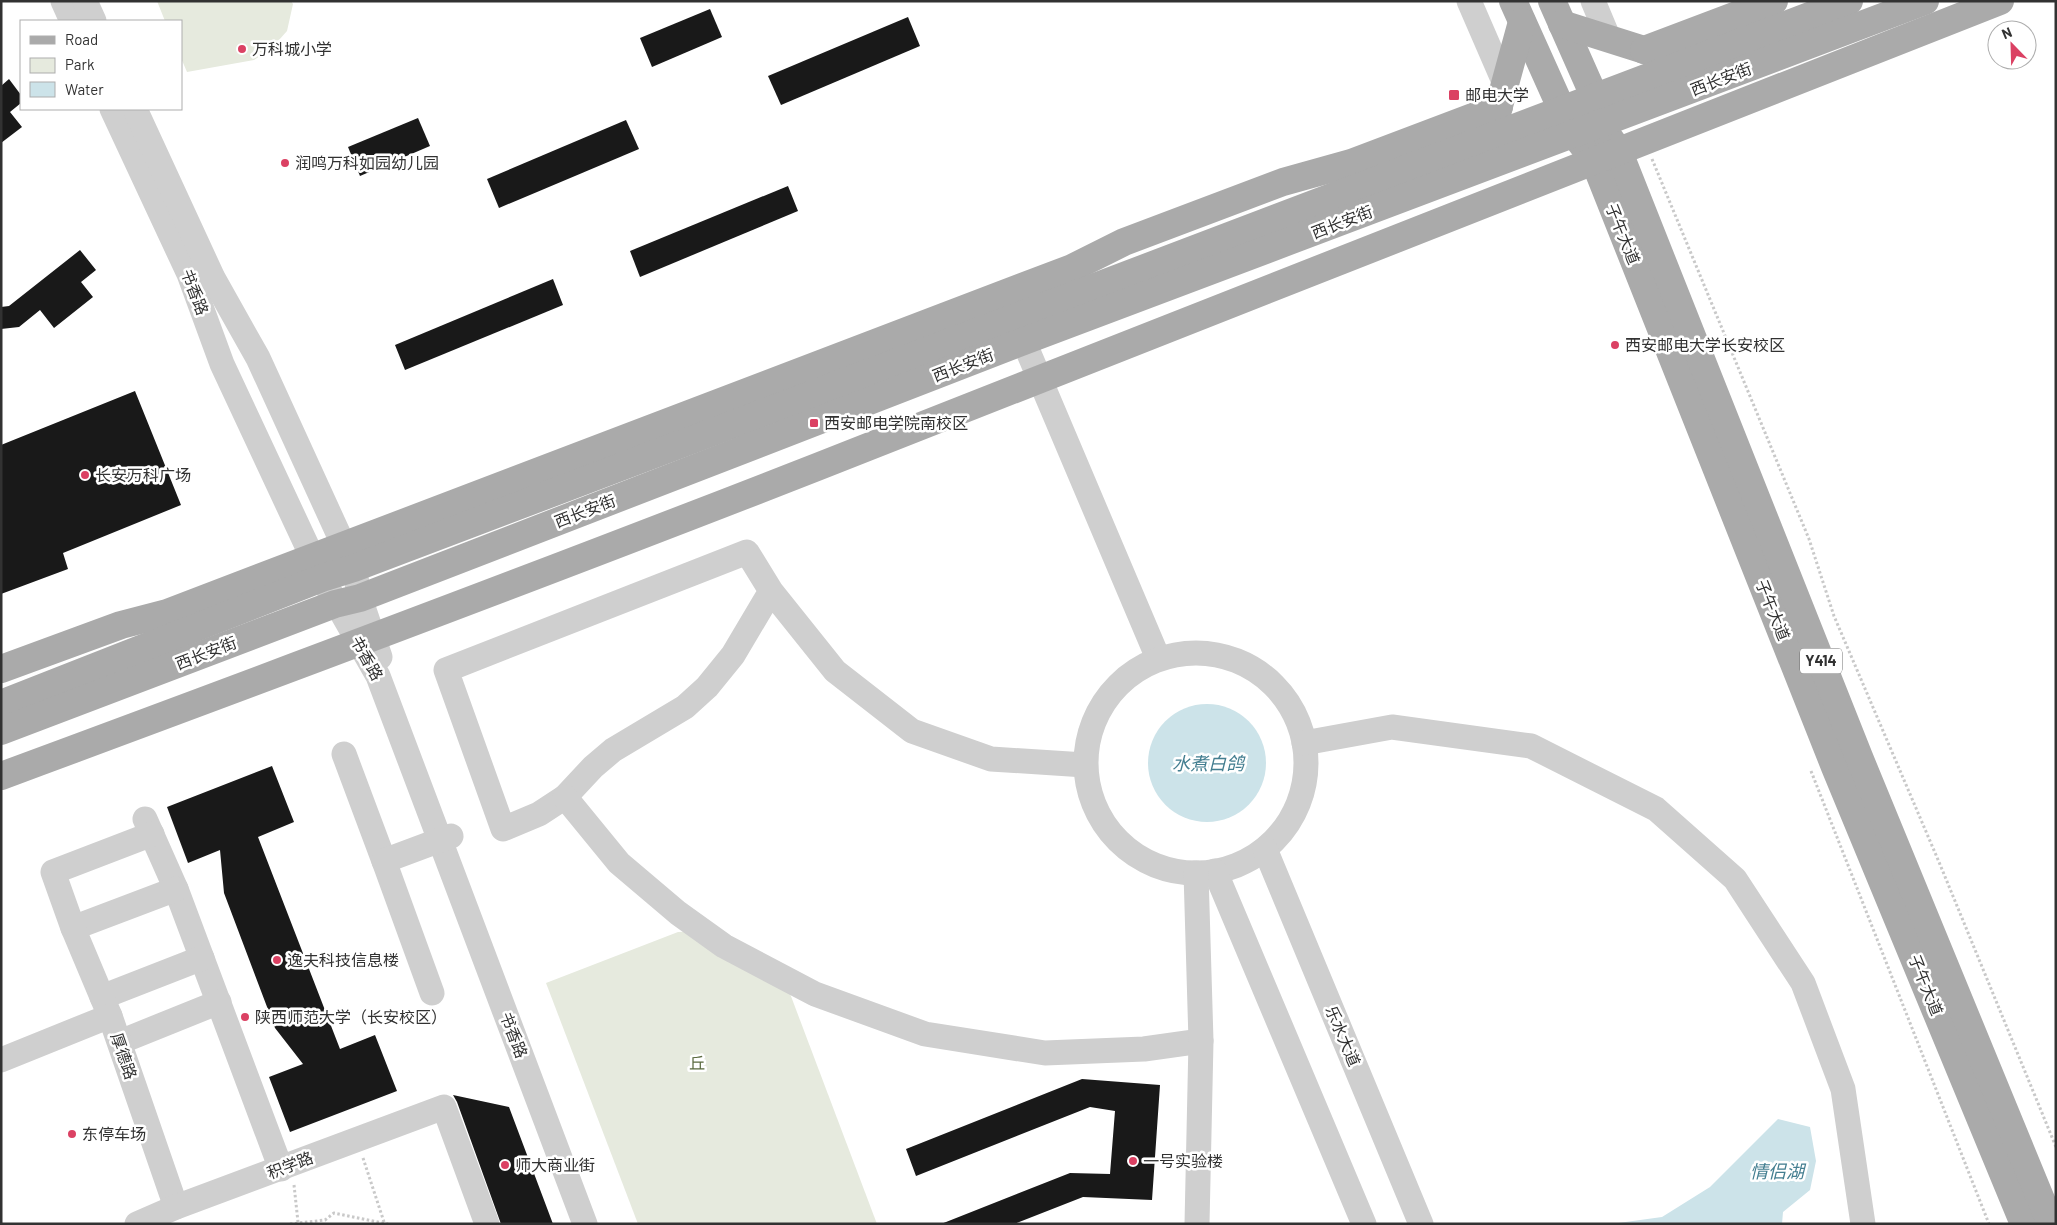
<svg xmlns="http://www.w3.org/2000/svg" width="2057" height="1225" font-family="Barlow,'Noto Sans SC',sans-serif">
	<rect width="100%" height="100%" fill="#fff"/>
	<g fill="#e6eade">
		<path d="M157,1h134l2,3 -6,27 -16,18 -17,11 -67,12 -6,-14v-37h-16z"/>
		<path d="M702,931l84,52 91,241h-239l-92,-241 132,-51z"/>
	</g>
	<g fill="#cce3e9">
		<circle cx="1207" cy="763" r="59"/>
		<path d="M1778,1119l32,8 6,34 -6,29 -27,22 -1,12h-171l51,-7 48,-30z"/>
	</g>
	<g fill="#191919">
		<path d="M710,9l12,28 -70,30 -12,-29z"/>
		<path d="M908,17l12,29 -139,59 -13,-29z"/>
		<path d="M9,79l12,16v8l-11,9 12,15 -21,16v-57z"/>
		<path d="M418,118l12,28 -70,30 -12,-29z"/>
		<path d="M626,120l13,29 -140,59 -12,-29z"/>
		<path d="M788,186l10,25 -158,66 -10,-26z"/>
		<path d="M80,250l16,20 -15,12 12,15 -39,31 -14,-18 -21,17 -18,2v-22l8,-1z"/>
		<path d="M553,279l10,26 -158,65 -10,-25z"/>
		<path d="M135,391l46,114 -118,48 5,16 -67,25v-149z"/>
		<path d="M272,766l22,56 -36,15 82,212 35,-14 22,56 -107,41 -21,-55 34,-13 -28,-36 -51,-135 -4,-43 -32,13 -21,-56z"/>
		<path d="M1082,1079l78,6 -8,115 -69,-3 -69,27h-73l129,-51 40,1 5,-63 -25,-4 -174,69 -10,-27z"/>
		<path d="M453,1095l56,12 44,117h-52l-44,-122z"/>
	</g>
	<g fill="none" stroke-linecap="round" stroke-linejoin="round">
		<g stroke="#c9c9c9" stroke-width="3" stroke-dasharray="2.5 2.5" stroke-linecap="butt">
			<path d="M1652,159l157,380 25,77 105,246 117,285"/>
			<path d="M1811,771l178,453"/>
			<path d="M363,1158l21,64"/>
			<path d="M294,1185l4,37"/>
			<path d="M290,1224l35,-4 9,-7 54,11"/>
		</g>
		<g stroke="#cfcfcf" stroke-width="25">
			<path d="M63,1l9,20"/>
			<path d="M85,1l9,20"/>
			<path d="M1469,1l36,83"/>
			<path d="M1593,1l16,38"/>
			<path d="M112,109l77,165 33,90 100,214 56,98 207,548"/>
			<path d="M135,109l78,169 45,80 96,210 6,30 20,59"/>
			<path d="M1016,323l142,335"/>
			<path d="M771,591l-38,64 -26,32 -22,20 -72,43 -20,17 -28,30 -26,17 -36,15 -57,-159 301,-118 24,39 64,80 77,60 79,28 94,6"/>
			<circle cx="1196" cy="763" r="110"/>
			<path d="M1304,743l88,-16 139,19 125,63 79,70 68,104 40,106 20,135"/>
			<path d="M344,754l40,107"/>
			<path d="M565,797l54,66 59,50 46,33 91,48 110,40 120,19 99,-4 57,-8"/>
			<path d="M145,819l31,70 105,280"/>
			<path d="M1265,849l156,375"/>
			<path d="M1215,871l149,353"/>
			<path d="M1196,873l5,168 -4,183"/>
			<path d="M73,928l103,-39"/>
			<path d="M432,993l-48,-132 67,-25"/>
			<path d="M102,997l100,-39"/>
			<path d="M110,1016l-37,-88 -20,-56 99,-38"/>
			<path d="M120,1042l99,-40"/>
			<path d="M1,1060l109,-44 66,191"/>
			<path d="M137,1224l39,-17 268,-100 43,117"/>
		</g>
		<g stroke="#aaa" stroke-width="28">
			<path d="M1513,1l49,109 13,25 19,25 241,607 189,457"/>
			<path d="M1552,1l43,97 5,27 18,25 241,607 192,467"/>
			<path d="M1562,24l98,31"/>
			<path d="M1644,50l130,-49"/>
			<path d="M1494,124l28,-102"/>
			<path d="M1,669l120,-44 46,-12 905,-345 52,-26 159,-60 68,-19 148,-56"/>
			<path d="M1,704l321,-126 32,-10 1495,-567"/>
			<path d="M1,731l334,-127 25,-6 664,-257 901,-340"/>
			<path d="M1,776c273,-101 545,-203 816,-309 395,-154 788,-313 1183,-466"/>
		</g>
	</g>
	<g fill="#db4163" stroke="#fff" stroke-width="2">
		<circle cx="242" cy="49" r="5"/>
		<rect x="1448" y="89" width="12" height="12" rx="2.5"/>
		<circle cx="285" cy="163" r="5"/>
		<circle cx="1615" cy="345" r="5"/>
		<rect x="809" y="418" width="10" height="10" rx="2.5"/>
		<circle cx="85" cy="475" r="5"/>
		<circle cx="277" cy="960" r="5"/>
		<circle cx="245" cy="1017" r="5"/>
		<circle cx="72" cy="1134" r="5"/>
		<circle cx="1133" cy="1161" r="5"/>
		<circle cx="505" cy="1165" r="5"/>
	</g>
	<g text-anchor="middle" stroke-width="5" stroke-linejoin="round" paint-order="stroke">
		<rect fill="#fff" stroke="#707070" stroke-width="1" x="1800" y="648.5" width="42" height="25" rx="4"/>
		<g font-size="15" font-weight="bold" fill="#323232">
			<text x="1821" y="666">Y414</text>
		</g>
		<g font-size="16" fill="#323232" stroke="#fff" text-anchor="start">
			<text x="252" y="55">万科城小学</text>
			<text x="1465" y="101">邮电大学</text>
			<text x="295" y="169">润鸣万科如园幼儿园</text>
			<text x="1625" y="351">西安邮电大学长安校区</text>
			<text x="824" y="429">西安邮电学院南校区</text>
			<text x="95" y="481">长安万科广场</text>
			<text x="287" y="966">逸夫科技信息楼</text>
			<text x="255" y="1023">陕西师范大学（长安校区）</text>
			<text x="82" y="1140">东停车场</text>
			<text x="1143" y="1167">一号实验楼</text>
			<text x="515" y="1171">师大商业街</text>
		</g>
		<g font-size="16" fill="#323232" stroke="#fff">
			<text transform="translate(1721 79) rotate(-21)" y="6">西长安街</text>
			<text transform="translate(1342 222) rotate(-21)" y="6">西长安街</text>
			<text transform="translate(1623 234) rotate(68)" y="6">子午大道</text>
			<text transform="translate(195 292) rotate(69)" y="6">书香路</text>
			<text transform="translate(963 365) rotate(-21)" y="6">西长安街</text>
			<text transform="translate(585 511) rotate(-21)" y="6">西长安街</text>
			<text transform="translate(1773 610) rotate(68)" y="6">子午大道</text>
			<text transform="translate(206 653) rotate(-21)" y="6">西长安街</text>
			<text transform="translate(367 658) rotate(61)" y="6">书香路</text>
			<text transform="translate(1926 985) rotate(68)" y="6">子午大道</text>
			<text transform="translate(514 1035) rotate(69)" y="6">书香路</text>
			<text transform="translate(1343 1036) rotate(67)" y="6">乐水大道</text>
			<text transform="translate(124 1056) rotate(71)" y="6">厚德路</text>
			<text transform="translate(290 1165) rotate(-21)" y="6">积学路</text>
		</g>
		<g font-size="16" fill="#5b6b41" stroke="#fff">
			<text x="697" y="1069">丘</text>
		</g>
		<g font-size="18" font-style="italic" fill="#437e90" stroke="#fff">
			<text x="1208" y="770">水煮白鸽</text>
			<text x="1777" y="1178">情侣湖</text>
		</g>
	</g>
	<rect width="2057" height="1225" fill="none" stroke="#323232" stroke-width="5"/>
	<rect x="20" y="20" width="162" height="90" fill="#ffffff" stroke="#adadad"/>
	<rect x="30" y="36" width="25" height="8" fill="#aaaaaa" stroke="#adadad"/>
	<text x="65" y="45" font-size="15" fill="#323232">Road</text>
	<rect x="30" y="58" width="25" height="15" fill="#e6eade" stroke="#adadad"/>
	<text x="65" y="70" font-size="15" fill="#323232">Park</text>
	<rect x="30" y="82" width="25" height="15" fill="#cce3e9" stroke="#adadad"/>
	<text x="65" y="95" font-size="15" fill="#323232">Water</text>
	<g transform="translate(2012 45) rotate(337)"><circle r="24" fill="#ffffff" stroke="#adadad"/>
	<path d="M0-4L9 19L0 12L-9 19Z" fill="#db4163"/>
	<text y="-8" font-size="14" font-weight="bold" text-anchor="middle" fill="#323232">N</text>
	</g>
</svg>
